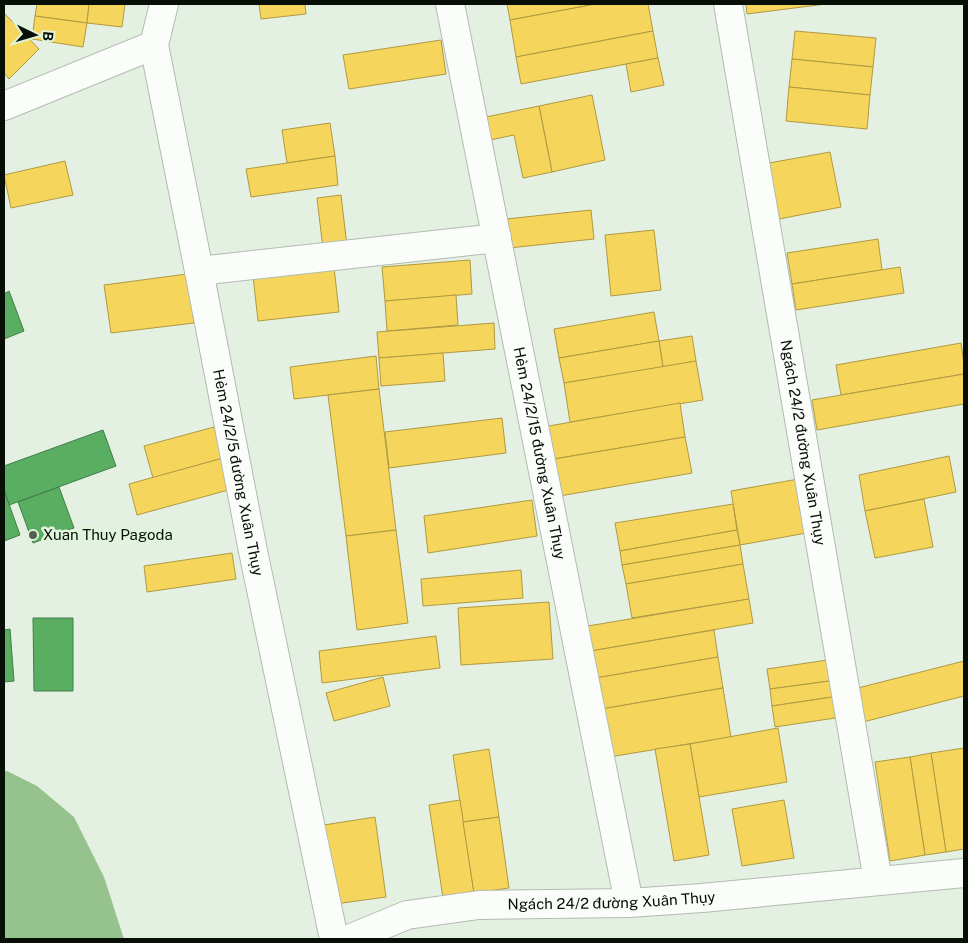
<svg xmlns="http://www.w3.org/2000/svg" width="968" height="943" font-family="'Public Sans',sans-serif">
	<rect width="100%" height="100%" fill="#e4f0e1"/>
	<path fill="#96c28e" d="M4,771h3l30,15 37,31 30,60 20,62h-120z"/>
	<g fill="#f6d55c" stroke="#af9a42">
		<path d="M37,4h52l-2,19 -52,-7z"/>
		<path d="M89,4h36l-3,23 -35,-4z"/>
		<path d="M259,4h46l1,10 -45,5z"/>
		<path d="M507,4h89l-86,16z"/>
		<path d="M596,4h52l5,27 -137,26 -6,-37z"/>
		<path d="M746,4h80l-79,10z"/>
		<path d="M4,13l35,36 -30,30 -5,-6z"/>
		<path d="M35,16l52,7 -4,24 -51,-8z"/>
		<path d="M653,31l5,27 -137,26 -5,-27z"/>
		<path d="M795,31l81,7 -3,29 -81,-8z"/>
		<path d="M441,40l5,34 -97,15 -6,-34z"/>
		<path d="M658,58l6,27 -33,7 -5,-28z"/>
		<path d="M792,59l81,8 -3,28 -81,-8z"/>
		<path d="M789,87l81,8 -3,34 -81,-8z"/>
		<path d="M592,95l13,65 -53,12 -13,-66z"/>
		<path d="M539,106l13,66 -29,6 -9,-43 -24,5 -4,-23z"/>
		<path d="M330,123l5,33 -48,7 -5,-33z"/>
		<path d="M830,152l11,55 -62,12 -10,-56z"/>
		<path d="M335,156l3,29 -87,12 -5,-28z"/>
		<path d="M65,161l8,34 -62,13 -7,-33z"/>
		<path d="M341,195l6,51 -24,3 -6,-51z"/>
		<path d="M591,210l3,29 -85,9 -3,-29z"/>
		<path d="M654,230l7,60 -50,6 -6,-61z"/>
		<path d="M878,239l4,31 -90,14 -5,-31z"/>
		<path d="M470,260l2,34 -87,7 -3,-34z"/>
		<path d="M334,267l5,45 -81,9 -5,-45z"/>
		<path d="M900,267l4,26 -108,17 -4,-26z"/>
		<path d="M187,274l7,49 -83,10 -7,-48z"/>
		<path d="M456,295l2,30 -71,6 -2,-30z"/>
		<path d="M654,312l5,29 -100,17 -5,-29z"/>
		<path d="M494,323l1,26 -116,9 -2,-26z"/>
		<path d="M692,336l4,25 -33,6 -4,-26z"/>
		<path d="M659,341l4,26 -99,16 -5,-25z"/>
		<path d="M961,343l3,21v10l-123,21 -5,-30z"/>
		<path d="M443,353l2,28 -64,5 -2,-28z"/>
		<path d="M376,356l3,33 -85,10 -4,-32z"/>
		<path d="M696,361l7,39 -133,22 -6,-39z"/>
		<path d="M964,374v30l-147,26 -5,-30z"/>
		<path d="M379,389l17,141 -50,6 -18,-141z"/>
		<path d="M680,403l5,34 -137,23 -5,-33z"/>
		<path d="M502,418l4,35 -117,15 -4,-36z"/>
		<path d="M214,427l9,31 -70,20 -9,-32z"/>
		<path d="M685,437l7,36 -138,24 -6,-37z"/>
		<path d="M949,456l7,36 -91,19 -6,-36z"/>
		<path d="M223,458l9,31 -95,26 -8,-31z"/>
		<path d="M804,478l8,54 -72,13 -9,-54z"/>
		<path d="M924,499l9,48 -58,11 -10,-47z"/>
		<path d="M532,500l5,36 -109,17 -4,-37z"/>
		<path d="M733,504l4,26 -117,21 -5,-28z"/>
		<path d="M396,530l12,93 -51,7 -11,-94z"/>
		<path d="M737,530l3,15 -118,20 -2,-14z"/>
		<path d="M740,545l3,19 -117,20 -4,-19z"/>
		<path d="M232,553l4,26 -89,13 -3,-26z"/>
		<path d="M743,564l6,35 -117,19 -6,-34z"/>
		<path d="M521,570l2,28 -100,8 -2,-27z"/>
		<path d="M749,599l4,24 -168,29 -3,-25z"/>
		<path d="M549,602l4,57 -92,6 -3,-57z"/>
		<path d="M714,630l4,27 -128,22 -5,-27z"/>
		<path d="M436,636l4,32 -118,15 -3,-32z"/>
		<path d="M718,657l5,31 -127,22 -6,-31z"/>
		<path d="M834,659l3,21 -67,9 -3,-20z"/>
		<path d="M964,661v35l-101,26 -9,-33z"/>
		<path d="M383,677l7,29 -56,15 -8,-28z"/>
		<path d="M837,680l2,16 -67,10 -2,-17z"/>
		<path d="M723,688l8,49 -128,21 -7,-48z"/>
		<path d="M839,696l3,21 -67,10 -3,-21z"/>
		<path d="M778,728l9,54 -88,15 -9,-53z"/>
		<path d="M690,744l19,111 -35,6 -19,-112z"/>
		<path d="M964,748v101l-18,3 -15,-99z"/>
		<path d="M489,749l10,68 -36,5 -10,-67z"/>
		<path d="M931,753l15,99 -21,3 -15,-98z"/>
		<path d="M910,757l15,98 -35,6 -15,-99z"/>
		<path d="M460,800l14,93 -31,5 -14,-93z"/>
		<path d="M784,800l10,58 -52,8 -10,-57z"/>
		<path d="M375,817l11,80 -51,7 -11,-79z"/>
		<path d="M499,817l10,71 -35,5 -11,-71z"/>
	</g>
	<g fill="#5aae61" stroke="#417e46">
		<path d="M9,291l15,40 -20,8v-45z"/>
		<path d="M103,430l13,36 -107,39 -5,-15v-24z"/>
		<path d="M59,487l15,41 -41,15 -15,-41z"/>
		<path d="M4,490l16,45 -16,6z"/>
		<path d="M33,618h40v73h-39z"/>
		<path d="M10,629l4,52 -10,1v-52z"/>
	</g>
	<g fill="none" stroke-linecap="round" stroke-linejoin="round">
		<defs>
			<g id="minor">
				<path id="s1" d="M164,4l-10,41 45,226 54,280 81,388"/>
				<path id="s2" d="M450,4l179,899"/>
				<path id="s3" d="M728,4l150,877"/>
				<path d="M4,106l150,-61"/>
				<path d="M199,271l298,-33"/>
				<path id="s4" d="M349,939l58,-24 72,-10 150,-2 73,-5 262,-25"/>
			</g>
		</defs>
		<use href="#minor" stroke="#b2bcb1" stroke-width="30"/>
		<use href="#minor" stroke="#fbfdfa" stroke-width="28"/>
	</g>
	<circle fill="#555e53" stroke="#e0f6db" stroke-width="2" cx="33" cy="535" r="5"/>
	<g text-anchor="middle" stroke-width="5" stroke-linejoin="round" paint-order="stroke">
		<g font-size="15" fill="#080f07" stroke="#e0f6db">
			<text dy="5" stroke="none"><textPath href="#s3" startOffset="445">Ngách 24/2 đường Xuân Thụy</textPath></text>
			<text dy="5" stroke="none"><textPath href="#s2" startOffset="458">Hẻm 24/2/15 đường Xuân Thụy</textPath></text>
			<text dy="5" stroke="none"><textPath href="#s1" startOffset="478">Hẻm 24/2/5 đường Xuân Thụy</textPath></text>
			<text dy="5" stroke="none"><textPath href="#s4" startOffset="268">Ngách 24/2 đường Xuân Thụy</textPath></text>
		</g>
		<g font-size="15" fill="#080f07" stroke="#e0f6db" text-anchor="start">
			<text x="43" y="540">Xuan Thuy Pagoda</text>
		</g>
	</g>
	<rect width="968" height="943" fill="none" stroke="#080f07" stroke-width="10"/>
	<g transform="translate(35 35) rotate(95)" stroke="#e0f6db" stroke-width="4" paint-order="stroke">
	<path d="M0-4L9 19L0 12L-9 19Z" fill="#080f07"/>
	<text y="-8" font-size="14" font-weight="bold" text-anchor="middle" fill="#080f07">B</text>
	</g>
</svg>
